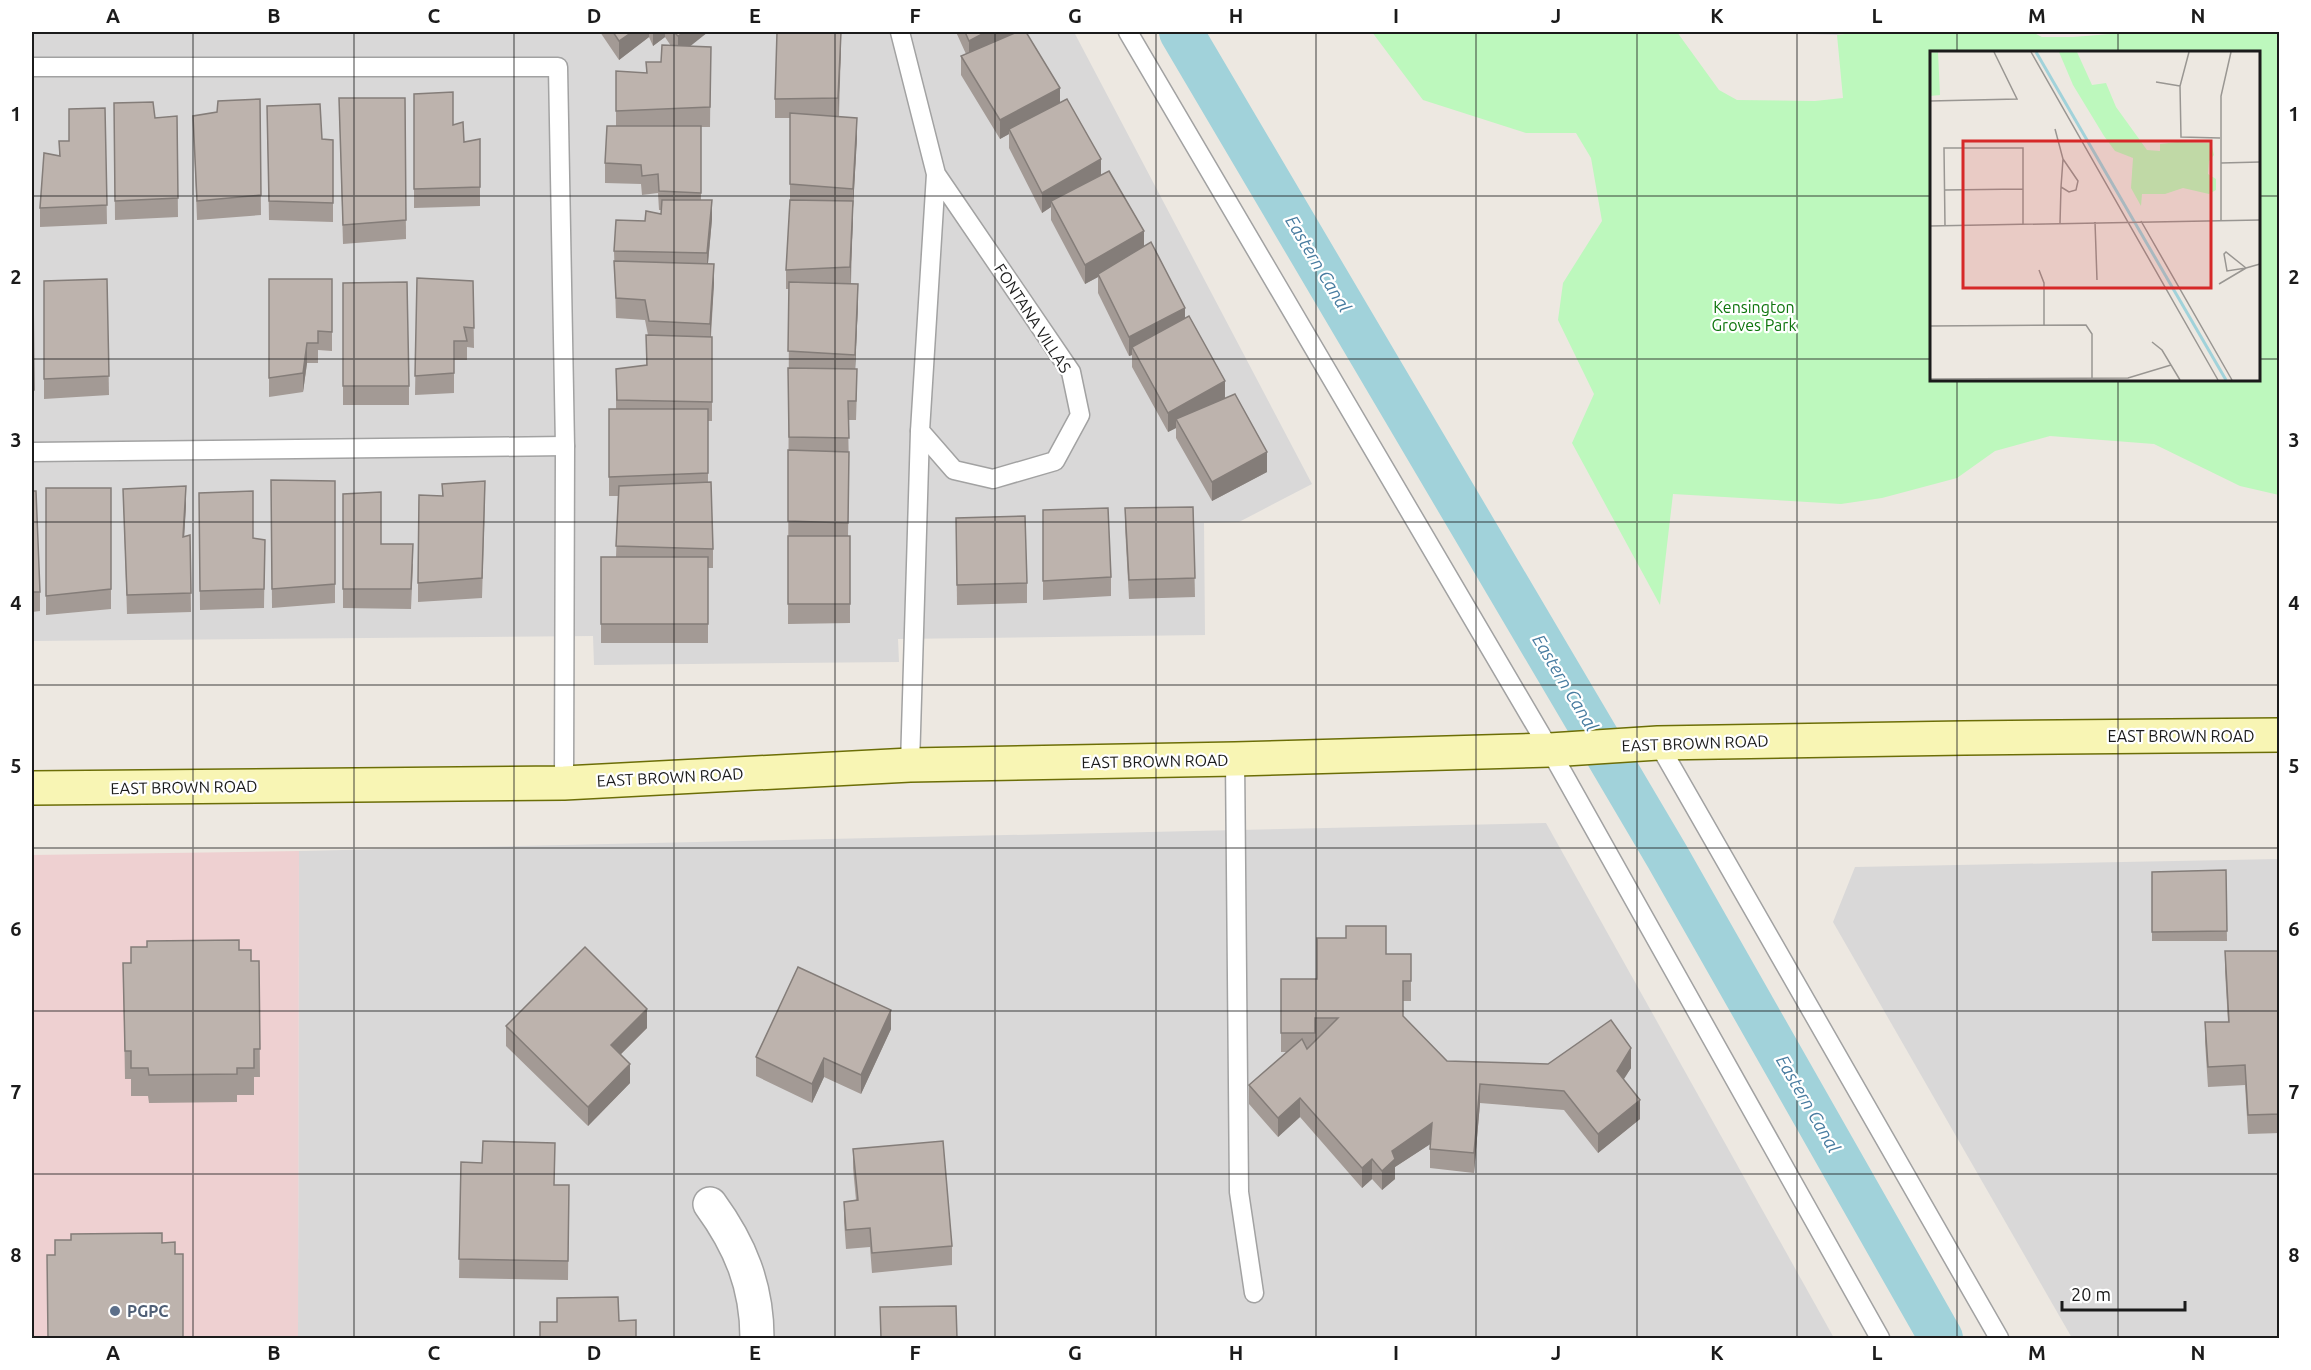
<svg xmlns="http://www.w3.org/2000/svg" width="2311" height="1370" font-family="Ubuntu,sans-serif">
	<rect width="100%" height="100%" fill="#ede8e1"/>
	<g fill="#d9d8d8">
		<path d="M32,32h1042l238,452 -73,38 -35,1 1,112 -307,4 1,23 -305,3 -1,-29 -561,5z"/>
		<path d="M1745,32h114l-22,3z"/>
		<path d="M1546,823l288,515h-1536l1,-487z"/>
		<path d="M2279,859v479h-207l-239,-416 22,-55z"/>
	</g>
	<path fill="#eed0d1" d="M299,851l-1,487h-266v-483z"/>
	<path fill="#bdf8bd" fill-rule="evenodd" d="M1372,32h305l42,58 18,10 78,1 28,-3 -6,-63 23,-3h172l10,5h31l62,-5 57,1 87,-1v463l-39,-9 -86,-42 -104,-8 -55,15 -38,27 -75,20 -41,6 -168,-10 -13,111 -88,-162 22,-49 -36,-74 5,-37 39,-62 -11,-63 -15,-25h-50l-103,-33zM1932,52h326v328h-326z"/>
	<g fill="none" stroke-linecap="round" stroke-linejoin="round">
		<path stroke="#a1d2da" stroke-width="44" d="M1181,32l486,824 274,482"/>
		<defs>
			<g id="lane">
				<path d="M900,32l36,142 -16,257 34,39 39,9 62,-18 25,-46 -9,-43 -135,-198"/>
				<path d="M1128,32l422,718 330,588"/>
				<path d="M32,67h526l7,379 -1,337"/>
				<path d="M32,452l533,-6"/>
				<path d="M1658,743l341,595"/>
				<path d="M1235,759l4,433 15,101"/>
				<path d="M910,765l10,-334"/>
			</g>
			<path id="street" d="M710,1204c30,41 47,82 47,134"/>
			<path id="secondary" d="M32,788l532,-5 346,-18 325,-6 315,-9 108,-7 306,-5 316,-3"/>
		</defs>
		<use href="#lane" stroke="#a2a2a2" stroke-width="21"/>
		<use href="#street" stroke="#a2a2a2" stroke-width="36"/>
		<use href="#secondary" stroke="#6c6e07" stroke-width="36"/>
		<use href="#lane" stroke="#fff" stroke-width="18"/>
		<use href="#street" stroke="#fff" stroke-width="33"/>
		<use href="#secondary" stroke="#f8f5b4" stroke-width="33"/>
	</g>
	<g fill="#a39a95">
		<path d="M600,32h108l-19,14 22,1 -1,80h-9v73l11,19 -4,45 6,19 -3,54h1v84h-4v61l5,67v19h-5v75h-107v-86h15l2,-61h-9v-87h7v-40l30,-4v-30h2l-3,-15 -29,-2 -2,-67 31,-30 16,-7 1,-4h-3l-1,-17 -16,2 -1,-11 -36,-1v-20l11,-37v-55l30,2v-11h15l10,-16 -6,-9 -12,9 -4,-9 -30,23z"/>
		<path d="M956,32h70l34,70 41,73 84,143 40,80 42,74 -55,29 -36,-63v-10l-8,4 -36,-65v-12l-3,1 -31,-63v-16l-13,7 -34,-64v-13l-9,6 -33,-65v-14l-9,5 -39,-64v-19l5,-2z"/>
		<path d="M841,48l-2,68 18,21 -4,71 -2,76 7,19 -3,65 2,20 -1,32h-8l1,51 -1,65h2v87l-62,1 1,-335h-3v-19l4,-67v-85h-15v-19z"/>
		<path d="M414,94l50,48 16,-3v67l-66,2z"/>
		<path d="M339,98h66l1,141 -63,5z"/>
		<path d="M260,99l1,116 -64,5 -4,-104 24,-4z"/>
		<path d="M32,102l1,106v20h-1z"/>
		<path d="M114,103l41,15 22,-2 1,101 -63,3z"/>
		<path d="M267,106l55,33 11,1v82l-64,-2z"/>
		<path d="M105,108l2,116 -67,3v-19l19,-52v-15h10z"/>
		<path d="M417,278l56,3 1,67 -7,-1v13h-13v33l-39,2z"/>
		<path d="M107,279l2,116 -65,4v-118z"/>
		<path d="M269,279h63v72l-14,-1v13h-11l-4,29 -34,5z"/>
		<path d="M343,283l66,103v19h-66z"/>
		<path d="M32,288h1l1,122h-2z"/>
		<path d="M271,480l64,1v122l-63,5z"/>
		<path d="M442,484l43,16 -3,98 -64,4v-19l24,-87z"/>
		<path d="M46,488h65v121l-65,6z"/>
		<path d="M123,489l63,16 -2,32 6,-2 1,77 -64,2z"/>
		<path d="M32,491l8,101v19l-8,1z"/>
		<path d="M199,493l54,45 12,2 -1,68 -64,2z"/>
		<path d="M343,494l38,50 32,20 -2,45 -68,-1z"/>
		<path d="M1193,507l2,90 -66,2 -4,-72v-19z"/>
		<path d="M1043,510l68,67v19l-68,4z"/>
		<path d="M956,518l71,65v20l-70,2z"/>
		<path d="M2226,870l1,71h-75v-69z"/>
		<path d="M239,950l12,11h8l1,116h-6v18h-17v7l-88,1 -1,-7h-17v-17h-6l-2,-116h8z"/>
		<path d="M2225,951h55v182l-32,1 -3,-49 -37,2 -3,-45v-20h23l-3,-51z"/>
		<path d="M1411,954v47h-8v15l44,45 184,7 -8,11 17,40 -42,34 -34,-43 -84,-7 -6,70 -44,-5v-24l-35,23v12l-13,11 -10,-11 -10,9 -62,-71 -22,20 -29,-33v-19l38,-33h-6v-73h36z"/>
		<path d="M506,1026l141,2 -26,26 9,29 -42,43 -82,-80z"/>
		<path d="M891,1029l-30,65 -37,-17 -12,26 -56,-27v-19z"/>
		<path d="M853,1149l99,97v19l-80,8 -2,-26 -24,2 -2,-28v-19l12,-2 -3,-32z"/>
		<path d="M461,1162l94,23h14l-1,95 -109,-2z"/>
	</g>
	<g fill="#847d79">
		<path d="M632,32h17v5l-30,23v-19z"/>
		<path d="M653,32h12v5l-12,9z"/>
		<path d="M684,32h24l-30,24v-20z"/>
		<path d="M841,32v16l-3,69v-19z"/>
		<path d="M986,32h33l-50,28v-19z"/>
		<path d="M1060,88v19l-51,22v5l-9,5v-19z"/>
		<path d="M857,118v19l-4,71v-19z"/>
		<path d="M1101,159v19l-50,23v6l-9,6v-20z"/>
		<path d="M712,200v19l-5,54v-20z"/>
		<path d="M853,201v19l-3,66v-19z"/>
		<path d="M1144,231v20l-46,23v3l-13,7v-19z"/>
		<path d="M714,264v19l-4,60v-19z"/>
		<path d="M858,284v19l-3,71v-19z"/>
		<path d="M1185,308v19l-53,20v8l-3,1v-19z"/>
		<path d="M307,343v20l-4,29v-19z"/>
		<path d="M1225,381v20l-49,18v9l-8,4v-19z"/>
		<path d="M1267,452v20l-55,29v-19z"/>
		<path d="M186,486v19l-3,51v-19z"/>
		<path d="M647,1009v19l-36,36v-19z"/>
		<path d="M891,1010v19l-30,65v-19z"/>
		<path d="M1631,1048v20l-14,22v-19z"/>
		<path d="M824,1058v19l-12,26v-19z"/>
		<path d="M630,1064v19l-42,43v-19z"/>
		<path d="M1480,1084v19l-6,70v-20z"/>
		<path d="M1300,1098v19l-22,20v-19z"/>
		<path d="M1640,1100v19l-42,34v-19z"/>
		<path d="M1432,1123v20l-37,24v12l-13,11v-19l10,-20z"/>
		<path d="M1372,1159v20l-10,9v-20z"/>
	</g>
	<g fill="#bdb3ad" stroke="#847d79" stroke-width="1.5">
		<path d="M613,32h19l-13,9z"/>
		<path d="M674,32h10l-6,4z"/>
		<path d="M777,32h64l-3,66 -63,1z"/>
		<path d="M965,32h21l-17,9z"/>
		<path d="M1017,32h9l34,56 -60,32 -39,-64z"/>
		<path d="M662,45l49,2 -1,60 -94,4v-40l31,2 -1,-11h15z"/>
		<path d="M453,92v33l10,-3 1,20 16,-3v48l-66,2v-95z"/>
		<path d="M339,98h66l1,122 -63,5z"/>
		<path d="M260,99l1,96 -64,6 -4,-85 24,-4 1,-11z"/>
		<path d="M1067,99l34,60 -59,34 -33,-64z"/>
		<rect x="32" y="102" width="1" height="106"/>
		<path d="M153,102l2,16 22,-2 1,82 -63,3 -1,-98z"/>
		<path d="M320,104l2,35 11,1v63l-64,-2 -2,-95z"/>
		<path d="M105,108l2,97 -67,3 4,-55 16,3 -1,-15h10v-32z"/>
		<path d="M790,113l67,5 -4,71 -63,-5z"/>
		<path d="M607,126h94v67l-42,-2 -1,-17 -16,2 -1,-11 -36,-2z"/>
		<path d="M1109,171l35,60 -59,34 -34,-64z"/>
		<path d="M662,200h50l-5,53 -93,-2 2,-31 29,1 1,-10 15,3z"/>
		<path d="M790,200l63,1 -3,66 -64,3z"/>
		<path d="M1151,242l34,66 -56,29 -31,-63z"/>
		<path d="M614,261l100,3 -4,60 -61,-3 -4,-21 -29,-2z"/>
		<path d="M417,278l56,3 1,47 -10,-1 3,14h-13v32l-39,3z"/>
		<path d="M107,279l2,97 -65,3v-98z"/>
		<path d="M269,279h63v53l-14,-1v12h-11l-4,30 -34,5z"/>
		<path d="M407,282l2,104h-66v-103z"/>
		<path d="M789,282l69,2 -3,71 -67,-4z"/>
		<path d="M32,288h1l1,102h-2z"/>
		<path d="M1189,316l36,65 -57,32 -36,-66z"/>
		<path d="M646,335l66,2v65l-95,-2 -1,-31 31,-4z"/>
		<path d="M788,368l69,1 -1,32h-8l1,37 -60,-1z"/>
		<path d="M1235,394l32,58 -55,30 -36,-63z"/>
		<path d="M609,409h99v64l-99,4z"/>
		<path d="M788,450l61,2 -1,71 -60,-2z"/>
		<path d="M271,480l64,1v103l-63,5z"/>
		<path d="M485,481l-3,97 -64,5 1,-88 24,1 -1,-12z"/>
		<path d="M711,482l2,67 -97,-3 3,-60z"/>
		<path d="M186,486l-3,51 7,-2 1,58 -64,2 -4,-106z"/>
		<path d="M46,488h65v101l-65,7z"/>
		<path d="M32,491h4l4,101h-8z"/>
		<path d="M253,491v47l12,2 -1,49 -64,2 -1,-98z"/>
		<path d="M381,492v52h32l-2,45h-68v-95z"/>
		<path d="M1193,507l2,71 -66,2 -4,-72z"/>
		<path d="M1108,508l3,69 -68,4v-71z"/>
		<path d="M1025,516l2,67 -70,2 -1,-67z"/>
		<rect x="788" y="536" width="62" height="68"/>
		<rect x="601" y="557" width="107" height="67"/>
		<path d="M2226,870l1,61 -75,1v-60z"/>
		<path d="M1346,926h40v28h25v27h-8v35l44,45 101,3 63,-44 20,28 -14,23 23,29 -42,34 -34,-43 -84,-7 -6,69 -44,-4 2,-26 -40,28 3,8 -13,12 -10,-12 -10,9 -62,-70 -22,20 -29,-33 53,-46 5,10 31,-31h-23v15h-34v-54h36v-41h29z"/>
		<path d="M239,940v10h12v11h8l1,88h-6v19h-17v6l-88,1 -1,-7h-17v-17h-6l-2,-88h8v-16h16v-6z"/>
		<path d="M585,947l62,62 -36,36 19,19 -42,43 -82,-81z"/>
		<path d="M2225,951h55v163l-32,1 -3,-50 -37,2 -3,-45h24z"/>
		<path d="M798,967l93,43 -30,65 -37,-17 -12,26 -56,-27z"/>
		<path d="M483,1141l72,2 -1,42h15l-1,76 -109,-2 2,-97 21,1z"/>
		<path d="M943,1141l9,105 -80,7 -2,-25 -24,2 -2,-28 14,-2 -5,-51z"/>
		<path d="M162,1233v10l13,-1v12h8v84h-135l-1,-83h8v-15h16v-6z"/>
		<path d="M618,1297l1,24 17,-1v17h14v1h-110v-16h17v-24z"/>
		<path d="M956,1306l1,32h-76l-1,-31z"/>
	</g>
	<path fill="none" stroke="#1b1b1b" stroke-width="1.5" stroke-opacity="0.55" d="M193,32v1306M354,32v1306M514,32v1306M674,32v1306M835,32v1306M995,32v1306M1156,32v1306M1316,32v1306M1476,32v1306M1637,32v1306M1797,32v1306M1957,32v20M2118,32v20M32,196h1900M2258,196h22M32,359h1900M2258,359h22M1957,380v958M2118,380v958M32,522h2248M32,685h2248M32,848h2248M32,1011h2248M32,1174h2248"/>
	<circle fill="#5c6f8a" stroke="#fff" stroke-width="2" cx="115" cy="1311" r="6"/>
	<g text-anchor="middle" stroke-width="4.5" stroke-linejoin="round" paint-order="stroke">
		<g font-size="16" fill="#0e750d" stroke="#fff">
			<text x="1754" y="313">Kensington<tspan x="1754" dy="18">Groves Park</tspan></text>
		</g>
		<g font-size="16" fill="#1b1b1b" stroke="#fff">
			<text transform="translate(1033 318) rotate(57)" y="6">FONTANA VILLAS</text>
			<text x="2181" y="742">EAST BROWN ROAD</text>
			<text transform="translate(1695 743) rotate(-2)" y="6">EAST BROWN ROAD</text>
			<text transform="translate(1155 761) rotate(-1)" y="6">EAST BROWN ROAD</text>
			<text transform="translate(670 777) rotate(-3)" y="6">EAST BROWN ROAD</text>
			<text transform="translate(184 787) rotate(-1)" y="6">EAST BROWN ROAD</text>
		</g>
		<g font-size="16" font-weight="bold" fill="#4e5e75" stroke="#fff" text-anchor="start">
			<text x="127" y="1317">PGPC</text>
		</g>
		<g font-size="18" font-style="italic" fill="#487ca0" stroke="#fff">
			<text transform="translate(1318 264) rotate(59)" y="6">Eastern Canal</text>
			<text transform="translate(1565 683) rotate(59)" y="6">Eastern Canal</text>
			<text transform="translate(1808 1104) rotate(60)" y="6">Eastern Canal</text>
		</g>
	</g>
	<g transform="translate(1930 51)">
		<rect width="330" height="330" fill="#ede8e1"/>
		<path d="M8,1l2,43 -10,1v-43zM129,1h18l15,33 14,-2 10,24 31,43 13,1v-7l17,-2 34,1 3,12 -5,6 -1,13 8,5v11l-7,4 -26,-6 -18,6h-23l-1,12 -10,-18 2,-30 -18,-7 -11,-15 -31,-51z" fill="#bdf8bd"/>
		<path fill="none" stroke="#a1d2da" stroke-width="3" d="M106,1l190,328"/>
		<path fill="none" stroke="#999692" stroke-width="1.5" d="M101,1l187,328M259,1l-9,34 1,51 39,1M226,31l24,4M0,50l87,-2 -23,-47M125,78l8,30 -2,28 8,5 7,-2 2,-9 -15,-22M291,112l39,-1M15,139l78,-1M291,169v-124l10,-44M211,170l91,159M165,171l2,58M130,172l1,-36M0,175l330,-6M15,175l-1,-78h79v77M316,217l-20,-16 -2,2 3,17 19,-3 14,-4M109,219l5,13v42M289,233l27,-16M0,275l156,-1 6,9v45M222,291l10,8 18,30M0,328l198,-1 43,-13"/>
		<path fill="#d62828" fill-opacity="0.15" stroke="#d62828" stroke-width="3" d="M33,90h248v147h-248z"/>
		<rect width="330" height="330" fill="none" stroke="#1b1b1b" stroke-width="3"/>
	</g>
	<rect width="2311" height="1370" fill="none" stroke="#ffffff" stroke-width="66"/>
	<path d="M2062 1301v9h123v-9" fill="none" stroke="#1b1b1b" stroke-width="3"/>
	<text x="2071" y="1301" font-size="18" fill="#1b1b1b" stroke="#ffffff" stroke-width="4.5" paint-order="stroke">20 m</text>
	<rect x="33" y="33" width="2245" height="1304" fill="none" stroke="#1b1b1b" stroke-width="2"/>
	<g font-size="20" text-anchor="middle" font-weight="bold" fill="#1b1b1b">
		<text x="113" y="23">A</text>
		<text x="274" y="23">B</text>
		<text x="434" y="23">C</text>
		<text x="594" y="23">D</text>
		<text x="755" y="23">E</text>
		<text x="915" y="23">F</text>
		<text x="1075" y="23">G</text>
		<text x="1236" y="23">H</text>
		<text x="1396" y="23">I</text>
		<text x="1556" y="23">J</text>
		<text x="1717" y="23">K</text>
		<text x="1877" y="23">L</text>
		<text x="2037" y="23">M</text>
		<text x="2198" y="23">N</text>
		<text x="16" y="121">1</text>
		<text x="2294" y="121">1</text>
		<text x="16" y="284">2</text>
		<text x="2294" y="284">2</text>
		<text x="16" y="447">3</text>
		<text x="2294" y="447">3</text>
		<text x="16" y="610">4</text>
		<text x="2294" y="610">4</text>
		<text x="16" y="773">5</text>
		<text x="2294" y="773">5</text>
		<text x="16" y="936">6</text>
		<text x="2294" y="936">6</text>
		<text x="16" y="1099">7</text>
		<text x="2294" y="1099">7</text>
		<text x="16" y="1262">8</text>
		<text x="2294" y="1262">8</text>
		<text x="113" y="1360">A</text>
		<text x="274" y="1360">B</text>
		<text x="434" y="1360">C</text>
		<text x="594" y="1360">D</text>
		<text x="755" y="1360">E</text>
		<text x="915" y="1360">F</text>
		<text x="1075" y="1360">G</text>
		<text x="1236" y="1360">H</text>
		<text x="1396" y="1360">I</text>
		<text x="1556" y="1360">J</text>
		<text x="1717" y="1360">K</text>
		<text x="1877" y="1360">L</text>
		<text x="2037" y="1360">M</text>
		<text x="2198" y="1360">N</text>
	</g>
</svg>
